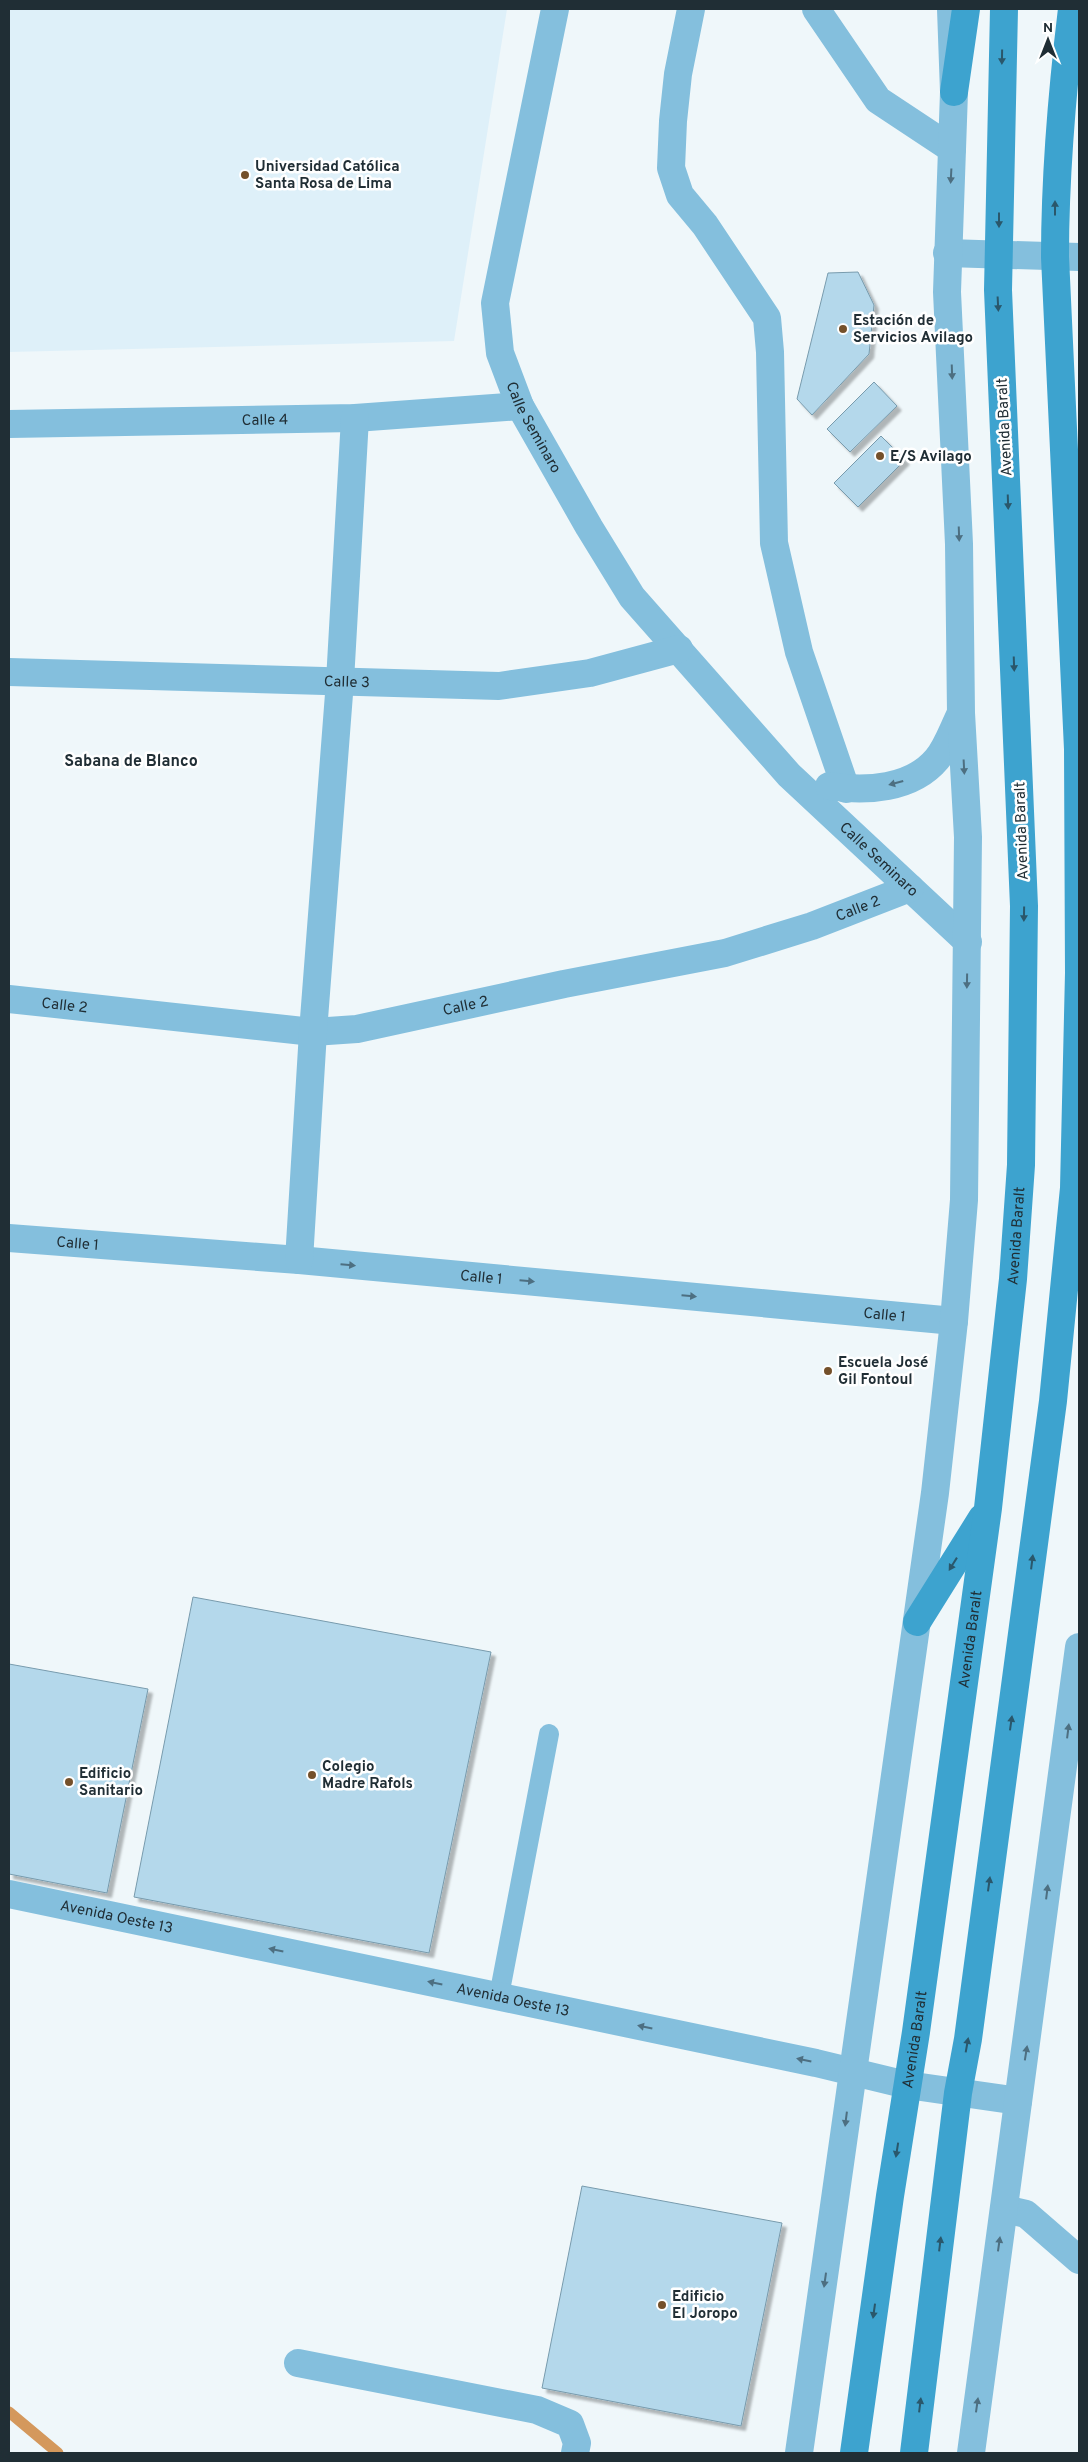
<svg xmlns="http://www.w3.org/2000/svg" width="1088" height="2462" font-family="Overpass,sans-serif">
	<defs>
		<filter id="shadow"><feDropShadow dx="4.5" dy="4.5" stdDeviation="1" flood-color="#0004"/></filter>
	</defs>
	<rect width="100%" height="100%" fill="#eff7fa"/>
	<path fill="#def0f9" d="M9,9h498l-53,332 -445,11z"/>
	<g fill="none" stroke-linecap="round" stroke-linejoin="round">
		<path stroke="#d4985c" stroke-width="11" d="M9,2412l49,41"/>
	</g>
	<g fill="#b4d8eb" stroke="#789bad" filter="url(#shadow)">
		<path d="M858,272l16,33 -5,49 -57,61 -15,-16 31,-126z"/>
		<path d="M874,382l23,24 -47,46 -23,-23z"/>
		<path d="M881,436l24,24 -47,47 -24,-24z"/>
		<path d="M193,1597l298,55 -62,301 -295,-56z"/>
		<path d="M9,1664l139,25 -41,204 -98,-19z"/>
		<path d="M582,2186l200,37 -41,203 -199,-38z"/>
	</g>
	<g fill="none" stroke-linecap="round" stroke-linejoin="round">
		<path stroke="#84bfdd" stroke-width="20" d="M499,1996l50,-262"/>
		<g stroke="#84bfdd" stroke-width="28">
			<path id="s1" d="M555,9l-60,294 5,50 20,53 69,121 43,70 157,178 179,167"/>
			<path d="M691,9l-13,65 -5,47 -2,47 9,27 25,30 62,93 3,34 4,191 25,109 47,137"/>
			<path d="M816,9l62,91 74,49"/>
			<path d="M947,253l132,4"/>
			<path id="s2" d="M9,424l346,-6 165,-12"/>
			<path id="s3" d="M9,672l490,14 91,-13 89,-24"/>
			<path d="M829,786c37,6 83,3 108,-27 10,-12 16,-30 23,-44"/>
			<path id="s4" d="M9,999l304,33 44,-3 207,-45 161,-31 87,-27 98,-38"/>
			<path id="s5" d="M9,1238l290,22 655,61"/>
			<path d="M299,1260l14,-228 27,-351 15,-263"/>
			<path id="s6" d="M9,1894l807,169 91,22 111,16"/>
			<path d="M1004,2209l22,5 53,46"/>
			<path d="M298,2363l239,47 33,14 7,19 -2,10"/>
			<path d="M799,2453l136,-960 19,-172 10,-121 4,-363 -7,-124 -2,-169 -12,-252 7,-200 -3,-83"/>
			<path d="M971,2453l108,-806"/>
		</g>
		<g stroke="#3da3cf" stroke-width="28">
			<path d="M954,92l12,-83"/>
			<path d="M917,1622l65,-104"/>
			<path id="s7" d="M854,2453l36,-257 26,-164 72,-524 25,-229 8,-114 3,-259 -26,-616 6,-281"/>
			<path d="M914,2453l44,-360 10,-54 85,-638 21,-213 5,-215 -1,-224 -23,-492c0,-84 7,-165 17,-248"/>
		</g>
	</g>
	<defs><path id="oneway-solid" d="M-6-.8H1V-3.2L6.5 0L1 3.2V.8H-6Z" transform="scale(1.25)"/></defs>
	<g fill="#2a576b">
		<use href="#oneway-solid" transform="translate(1002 57) rotate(91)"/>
		<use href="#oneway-solid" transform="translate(1055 208) rotate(-90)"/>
		<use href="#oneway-solid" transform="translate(999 220) rotate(90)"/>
		<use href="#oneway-solid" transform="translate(998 304) rotate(87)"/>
		<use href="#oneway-solid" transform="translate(1008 502) rotate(88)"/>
		<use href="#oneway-solid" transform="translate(1014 664) rotate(88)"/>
		<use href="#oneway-solid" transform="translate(1024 914) rotate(91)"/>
		<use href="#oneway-solid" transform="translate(1032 1562) rotate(-83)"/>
		<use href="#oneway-solid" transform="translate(953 1564) rotate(122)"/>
		<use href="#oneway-solid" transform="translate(1011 1723) rotate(-82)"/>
		<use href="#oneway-solid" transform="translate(989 1884) rotate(-82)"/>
		<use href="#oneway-solid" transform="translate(967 2045) rotate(-80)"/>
		<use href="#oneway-solid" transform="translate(897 2150) rotate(99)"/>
		<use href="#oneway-solid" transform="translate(940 2244) rotate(-83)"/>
		<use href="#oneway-solid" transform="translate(874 2311) rotate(98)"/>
		<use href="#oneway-solid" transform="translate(920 2405) rotate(-83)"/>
	</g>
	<g fill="#4d6f81">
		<use href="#oneway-solid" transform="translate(951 176) rotate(93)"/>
		<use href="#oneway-solid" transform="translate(952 372) rotate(88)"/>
		<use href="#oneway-solid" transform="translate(959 534) rotate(88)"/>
		<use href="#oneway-solid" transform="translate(964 767) rotate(87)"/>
		<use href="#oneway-solid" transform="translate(896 783) rotate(165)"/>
		<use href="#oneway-solid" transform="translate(967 981) rotate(91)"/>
		<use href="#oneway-solid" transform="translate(348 1265) rotate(5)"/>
		<use href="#oneway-solid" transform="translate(527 1281) rotate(5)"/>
		<use href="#oneway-solid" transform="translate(689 1296) rotate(5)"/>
		<use href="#oneway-solid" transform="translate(1068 1731) rotate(-83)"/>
		<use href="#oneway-solid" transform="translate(1047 1892) rotate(-83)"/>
		<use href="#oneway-solid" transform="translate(276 1950) rotate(-168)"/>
		<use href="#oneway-solid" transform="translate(435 1983) rotate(-168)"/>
		<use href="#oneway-solid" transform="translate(645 2027) rotate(-168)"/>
		<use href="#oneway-solid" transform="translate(1026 2053) rotate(-81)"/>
		<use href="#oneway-solid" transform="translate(804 2060) rotate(-168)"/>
		<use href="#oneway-solid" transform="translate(846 2119) rotate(97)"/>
		<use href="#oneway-solid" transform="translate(999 2244) rotate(-82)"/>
		<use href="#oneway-solid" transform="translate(825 2280) rotate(98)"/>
		<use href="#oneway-solid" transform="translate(977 2405) rotate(-82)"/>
	</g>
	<g fill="#74502a" stroke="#fff" stroke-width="2">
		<circle cx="245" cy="175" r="5"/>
		<circle cx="843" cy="329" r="5"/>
		<circle cx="880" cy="456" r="5"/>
		<circle cx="828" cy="1371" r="5"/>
		<circle cx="312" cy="1775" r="5"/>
		<circle cx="69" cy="1782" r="5"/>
		<circle cx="662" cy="2305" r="5"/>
	</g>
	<g text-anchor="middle" stroke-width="5" stroke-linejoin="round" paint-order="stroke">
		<g font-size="15" font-weight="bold" fill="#202e35" stroke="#fff" text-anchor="start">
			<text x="255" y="171">Universidad Católica<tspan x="255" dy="17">Santa Rosa de Lima</tspan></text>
			<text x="853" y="325">Estación de<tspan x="853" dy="17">Servicios Avilago</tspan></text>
			<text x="890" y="461">E/S Avilago</text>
			<text x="838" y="1367">Escuela José<tspan x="838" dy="17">Gil Fontoul</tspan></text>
			<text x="322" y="1771">Colegio<tspan x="322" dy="17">Madre Rafols</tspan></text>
			<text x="79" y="1778">Edificio<tspan x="79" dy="17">Sanitario</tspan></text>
			<text x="672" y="2301">Edificio<tspan x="672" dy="17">El Joropo</tspan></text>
		</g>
		<g font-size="15" fill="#202e35" stroke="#fff">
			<text dy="5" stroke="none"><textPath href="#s2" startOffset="256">Calle 4</textPath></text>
			<text transform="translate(1004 427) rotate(-93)" y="5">Avenida Baralt</text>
			<text dy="5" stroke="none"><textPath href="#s1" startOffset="432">Calle Seminaro</textPath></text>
			<text dy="5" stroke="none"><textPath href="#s3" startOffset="338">Calle 3</textPath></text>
			<text transform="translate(1021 831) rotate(-92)" y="5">Avenida Baralt</text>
			<text dy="5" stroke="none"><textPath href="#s1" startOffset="989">Calle Seminaro</textPath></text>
			<text dy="5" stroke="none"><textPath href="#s4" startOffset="866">Calle 2</textPath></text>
			<text dy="5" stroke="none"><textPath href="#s4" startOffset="56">Calle 2</textPath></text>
			<text dy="5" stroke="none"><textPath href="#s4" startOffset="461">Calle 2</textPath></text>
			<text dy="5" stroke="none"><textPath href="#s7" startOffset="1228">Avenida Baralt</textPath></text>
			<text dy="5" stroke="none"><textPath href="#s5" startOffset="69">Calle 1</textPath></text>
			<text dy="5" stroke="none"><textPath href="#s5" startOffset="474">Calle 1</textPath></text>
			<text dy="5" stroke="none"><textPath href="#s5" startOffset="879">Calle 1</textPath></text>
			<text dy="5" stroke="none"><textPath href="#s7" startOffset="822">Avenida Baralt</textPath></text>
			<text dy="5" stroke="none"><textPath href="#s6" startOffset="110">Avenida Oeste 13</textPath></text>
			<text dy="5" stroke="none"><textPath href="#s6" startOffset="515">Avenida Oeste 13</textPath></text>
			<text dy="5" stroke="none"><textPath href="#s7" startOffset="418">Avenida Baralt</textPath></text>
		</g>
		<g font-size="16" font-weight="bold" fill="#202e35" stroke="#fff">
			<text x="131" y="766">Sabana de Blanco</text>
		</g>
	</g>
	<rect width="1088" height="2462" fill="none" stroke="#202e35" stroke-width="20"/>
	<g transform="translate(1048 40)" stroke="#ffffff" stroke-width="4" paint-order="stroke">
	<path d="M0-4L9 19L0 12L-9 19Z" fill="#202e35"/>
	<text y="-8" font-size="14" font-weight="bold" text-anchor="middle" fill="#202e35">N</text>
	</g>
</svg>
